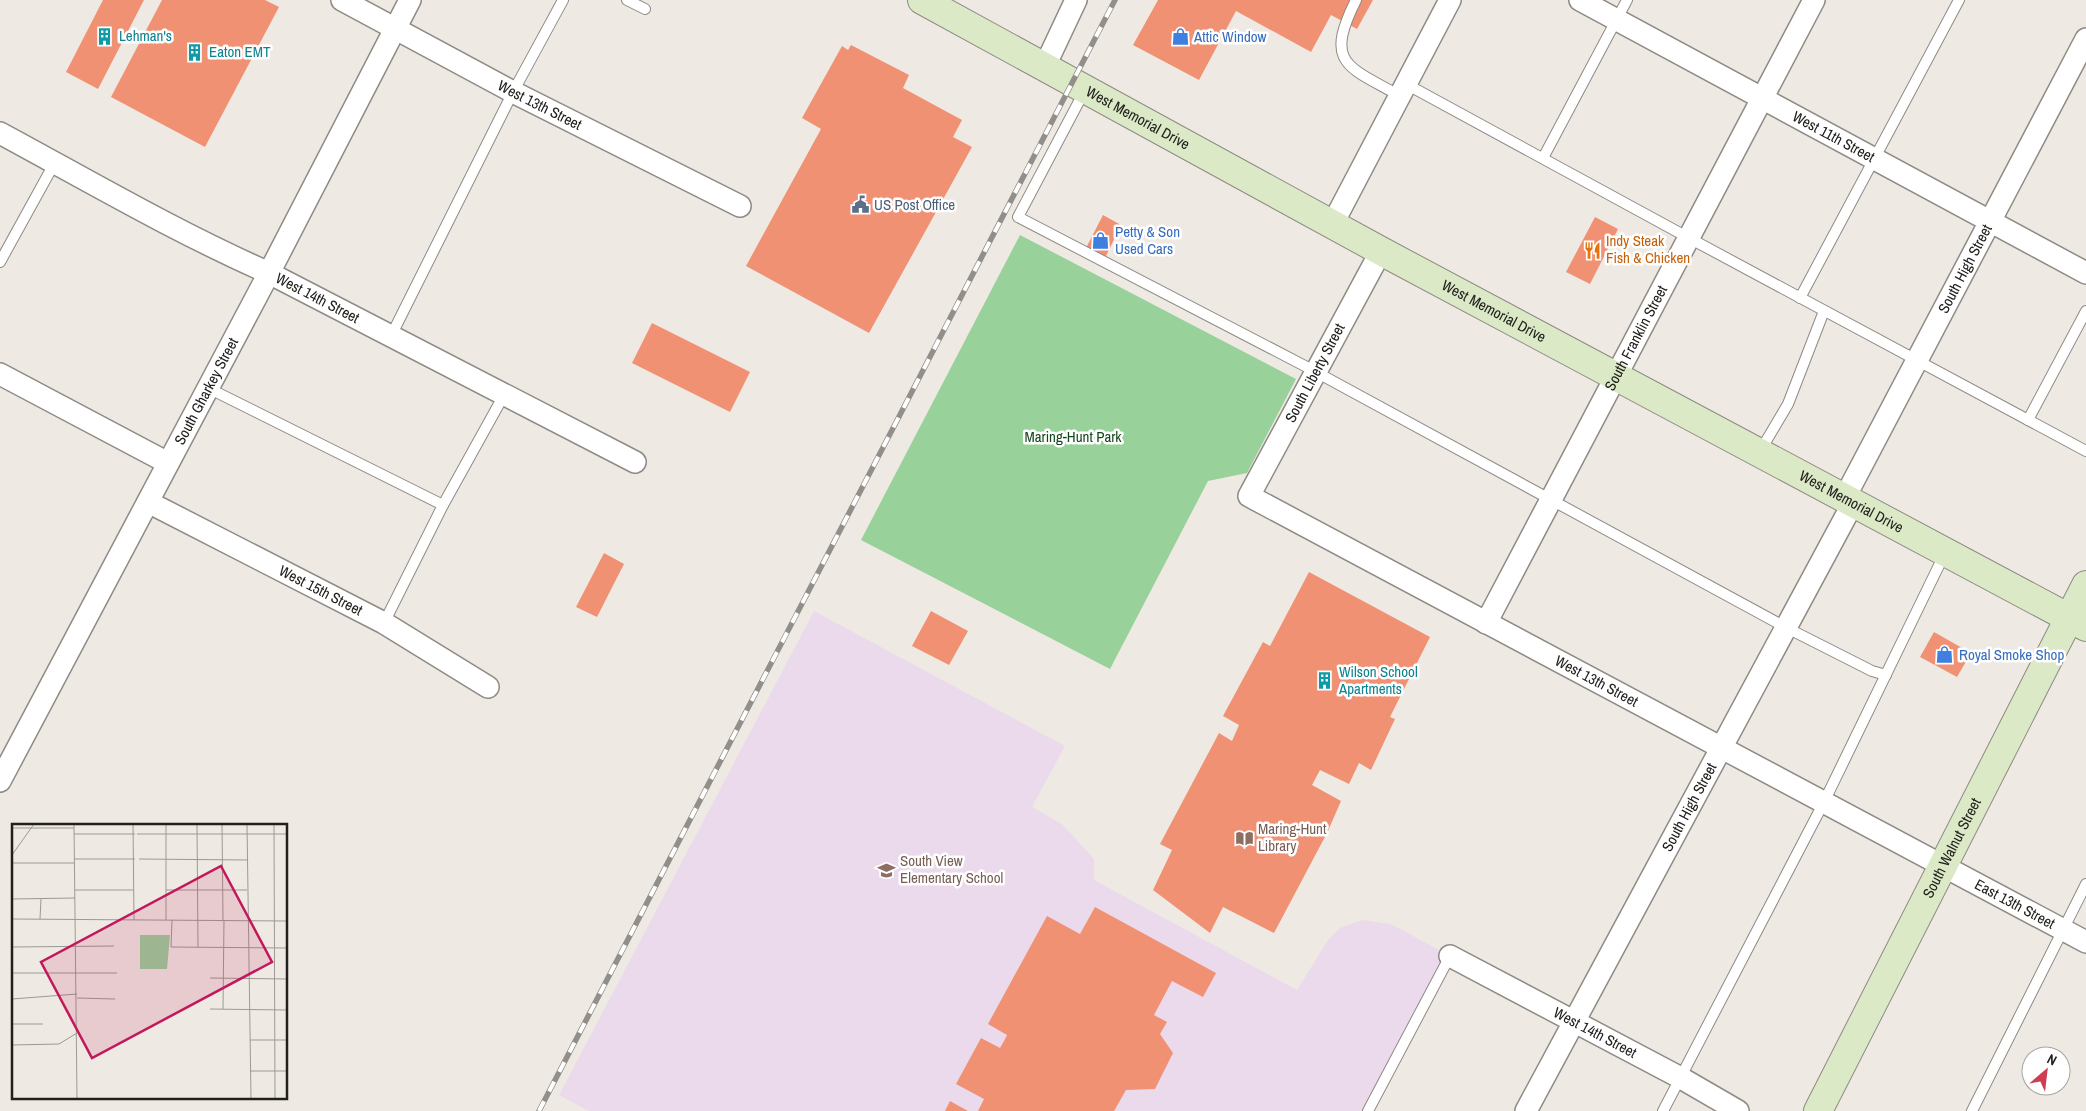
<svg xmlns="http://www.w3.org/2000/svg" width="2086" height="1111" font-family="'Archivo Narrow',sans-serif">
	<rect width="100%" height="100%" fill="#eeeae3"/>
	<path fill="#ebdaec" d="M814,611l251,135 -33,61 30,17 32,35v21l203,110 31,-50 12,-12 22,-8 29,4 59,32 -82,155h-779l-30,-16z"/>
	<path fill="#98d19a" d="M1020,235l276,144 -49,94 -39,8 -98,188 -249,-129z"/>
	<g fill="#f19174">
		<path d="M103,0h41l-46,89 -32,-17z"/>
		<path d="M162,0h103l14,7 -74,140 -94,-50z"/>
		<path d="M1158,0h215l-16,29 -26,-14 -20,37 -75,-41 -37,69 -66,-35z"/>
		<path d="M851,45l58,30 -6,13 59,32 -9,17 19,10 -103,186 -123,-67 75,-137 -19,-11 40,-72 6,4z"/>
		<path d="M1103,215l18,10 -16,33 -19,-10z"/>
		<path d="M1595,217l23,12 -28,55 -24,-12z"/>
		<path d="M652,323l98,49 -20,40 -98,-49z"/>
		<path d="M604,553l20,11 -27,53 -21,-10z"/>
		<path d="M1309,572l121,65 -40,80 5,2 -24,51 -12,-7 -10,21 -29,-14 -8,15 29,16 -14,32 -53,100 -51,-26 -13,26 -57,-43 19,-40 -12,-6 59,-111 13,8 7,-16 -16,-9 40,-74 7,4z"/>
		<path d="M931,611l37,20 -19,34 -37,-19z"/>
		<path d="M1934,632l37,21 -14,24 -37,-20z"/>
		<path d="M1095,907l121,66 -13,24 -31,-16 -18,34 13,7 -7,12 13,19 -18,36 -29,1 -12,21h-136l6,-12 -28,-15 25,-46 19,10 4,-7 3,-6 -19,-11 59,-108 33,18z"/>
		<path d="M950,1101l18,10h-23z"/>
	</g>
	<g fill="none" stroke-linecap="round" stroke-linejoin="round">
		<defs>
			<g id="lane">
				<path d="M627,0l18,9"/>
				<path d="M1356,0c-32,64 -9,66 44,96"/>
				<path d="M1406,84l283,154 397,213"/>
				<path d="M1085,90l-67,127 285,148 484,263 85,43 14,4"/>
				<path d="M1543,158l84,-158"/>
				<path d="M0,262l54,-98"/>
				<path d="M1800,298l159,-298"/>
				<path d="M391,336l122,-244 50,-92"/>
				<path d="M208,388l235,117"/>
				<path d="M2028,420l58,-109"/>
				<path d="M1759,453l29,-49 36,-93"/>
				<path d="M384,623l59,-118 61,-110"/>
				<path d="M1368,1111l82,-155"/>
				<path d="M1663,1111l161,-309 121,-249"/>
				<path d="M1972,1111l114,-227"/>
			</g>
			<g id="street">
				<path id="s1" d="M342,0l171,92 227,114"/>
				<path id="s2" d="M1580,0l506,273"/>
				<path d="M1044,68l32,-68"/>
				<path id="s3" d="M0,133c89,48 176,99 269,140l366,189"/>
				<path d="M1332,225l118,-225"/>
				<path id="s4" d="M1381,251l-132,245 837,446"/>
				<path d="M0,374l168,89"/>
				<path id="s5" d="M1844,499l242,-460"/>
				<path id="s6" d="M148,502l236,121 104,64"/>
				<path id="s7" d="M1486,623l328,-623"/>
				<path id="s8" d="M0,781l269,-508 141,-273"/>
				<path id="s9" d="M1450,956l231,122 57,33"/>
				<path id="s10" d="M1526,1111l327,-608"/>
			</g>
			<g id="secondary">
				<path id="s11" d="M922,0l459,251 705,376"/>
				<path id="s12" d="M1818,1111l268,-526"/>
			</g>
		</defs>
		<use href="#lane" stroke="#8e8a84" stroke-width="12"/>
		<use href="#street" stroke="#8e8a84" stroke-width="24"/>
		<use href="#secondary" stroke="#8e8a84" stroke-width="30"/>
		<use href="#lane" stroke="#fff" stroke-width="10"/>
		<use href="#street" stroke="#fff" stroke-width="21"/>
		<use href="#secondary" stroke="#dbe9c6" stroke-width="28"/>
		<defs>
			<path id="rail" d="M539,1111l576,-1111"/>
		</defs>
		<use href="#rail" stroke="#928f8a" stroke-width="5.5"/>
		<use href="#rail" stroke="#fff" stroke-width="4" stroke-dasharray="11" stroke-linecap="butt"/>
	</g>
	<defs>
		<symbol id="building-bare" viewBox="-9 -9 18 18"><path d="M-4-6H4V6H1V3H-1V6H-4ZM-2.5-4.3h1.7v1.8h-1.7ZM.8-4.3h1.7v1.8H.8ZM-2.5-1h1.7V.8h-1.7ZM.8-1h1.7V.8H.8Z" fill="#0f9aa8" stroke="#fff" stroke-width="2.5" paint-order="stroke"/></symbol>
		<symbol id="shop-bare" viewBox="-9 -9 18 18"><path d="M-5-2.5h2.3a2.7 3.5 0 0 1 5.4 0H5L5.5 6h-11ZM-1.5-2.5h3a1.5 2.3 0 0 0-3 0Z" fill="#3f7fe0" stroke="#fff" stroke-width="2.5" paint-order="stroke"/></symbol>
		<symbol id="civic-bare" viewBox="-9 -9 18 18"><path d="M-.6-6.5H3V-4.5H.6V-3L4-1V1h2V6H-6V1h2V-1L-.6-3ZM-1.2 2.5V6h2.4V2.5Z" fill="#5c6f8a" stroke="#fff" stroke-width="2.5" paint-order="stroke"/></symbol>
		<symbol id="restaurant-bare" viewBox="-9 -9 18 18"><path d="M-5-6h1v4h1v-4h1v4h1v-4h1v5L-1.5 .5V6h-2V.5L-5-1ZM5-6V6H3V1.5H1.5Q1.5-4 5-6Z" fill="#e8710a" stroke="#fff" stroke-width="2.5" paint-order="stroke"/></symbol>
		<symbol id="library-bare" viewBox="-9 -9 18 18"><path d="M-6-4Q-3-5.5-.7-3.5V5Q-3 3-6 4ZM6-4Q3-5.5 .7-3.5V5Q3 3 6 4Z" fill="#8d6e63" stroke="#fff" stroke-width="2.5" paint-order="stroke"/></symbol>
		<symbol id="school-bare" viewBox="-9 -9 18 18"><path d="M0-5L7-2L0 1L-7-2ZM-4 1L0 2.5L4 1V4Q0 6-4 4Z" fill="#8d6e63" stroke="#fff" stroke-width="2.5" paint-order="stroke"/></symbol>
	</defs>
	<g fill-rule="evenodd">
		<use href="#building-bare" x="92" y="24" width="25" height="25"/>
		<use href="#shop-bare" x="1168" y="24" width="25" height="25"/>
		<use href="#building-bare" x="182" y="40" width="25" height="25"/>
		<use href="#civic-bare" x="848" y="192" width="25" height="25"/>
		<use href="#shop-bare" x="1088" y="228" width="25" height="25"/>
		<use href="#restaurant-bare" x="1580" y="238" width="25" height="25"/>
		<use href="#shop-bare" x="1932" y="642" width="25" height="25"/>
		<use href="#building-bare" x="1312" y="668" width="25" height="25"/>
		<use href="#library-bare" x="1232" y="826" width="25" height="25"/>
		<use href="#school-bare" x="874" y="858" width="25" height="25"/>
	</g>
	<g text-anchor="middle" stroke-width="5" stroke-linejoin="round" paint-order="stroke">
		<g font-size="15" fill="#0d838f" stroke="#fff" text-anchor="start">
			<text x="119" y="41">Lehman's</text>
			<text x="209" y="57">Eaton EMT</text>
			<text x="1339" y="677">Wilson School<tspan x="1339" dy="17">Apartments</tspan></text>
		</g>
		<g font-size="15" fill="#366cbe" stroke="#fff" text-anchor="start">
			<text x="1194" y="42">Attic Window</text>
			<text x="1115" y="237">Petty &amp; Son<tspan x="1115" dy="17">Used Cars</tspan></text>
			<text x="1959" y="660">Royal Smoke Shop</text>
		</g>
		<g font-size="15" fill="#21201d" stroke="#fff">
			<text dy="5" stroke="none"><textPath href="#s1" startOffset="224">West 13th Street</textPath></text>
			<text dy="5" stroke="none"><textPath href="#s11" startOffset="246">West Memorial Drive</textPath></text>
			<text dy="5" stroke="none"><textPath href="#s2" startOffset="288">West 11th Street</textPath></text>
			<text dy="5" stroke="none"><textPath href="#s5" startOffset="260">South High Street</textPath></text>
			<text dy="5" stroke="none"><textPath href="#s3" startOffset="358">West 14th Street</textPath></text>
			<text dy="5" stroke="none"><textPath href="#s11" startOffset="651">West Memorial Drive</textPath></text>
			<text dy="5" stroke="none"><textPath href="#s7" startOffset="322">South Franklin Street</textPath></text>
			<text transform="translate(1315 373) rotate(-62)" y="5">South Liberty Street</text>
			<text dy="5" stroke="none"><textPath href="#s8" startOffset="441">South Gharkey Street</textPath></text>
			<text dy="5" stroke="none"><textPath href="#s11" startOffset="1056">West Memorial Drive</textPath></text>
			<text dy="5" stroke="none"><textPath href="#s6" startOffset="194">West 15th Street</textPath></text>
			<text dy="5" stroke="none"><textPath href="#s4" startOffset="672">West 13th Street</textPath></text>
			<text dy="5" stroke="none"><textPath href="#s10" startOffset="345">South High Street</textPath></text>
			<text dy="5" stroke="none"><textPath href="#s12" startOffset="295">South Walnut Street</textPath></text>
			<text dy="5" stroke="none"><textPath href="#s4" startOffset="1146">East 13th Street</textPath></text>
			<text dy="5" stroke="none"><textPath href="#s9" startOffset="164">West 14th Street</textPath></text>
		</g>
		<g font-size="15" fill="#4e5e75" stroke="#fff" text-anchor="start">
			<text x="874" y="210">US Post Office</text>
		</g>
		<g font-size="15" fill="#c56008" stroke="#fff" text-anchor="start">
			<text x="1606" y="246">Indy Steak<tspan x="1606" dy="17">Fish &amp; Chicken</tspan></text>
		</g>
		<g font-size="15" fill="#14471a" stroke="#fff">
			<text x="1073" y="442">Maring-Hunt Park</text>
		</g>
		<g font-size="15" fill="#785e54" stroke="#fff" text-anchor="start">
			<text x="1258" y="834">Maring-Hunt<tspan x="1258" dy="17">Library</tspan></text>
			<text x="900" y="866">South View<tspan x="900" dy="17">Elementary School</tspan></text>
		</g>
	</g>
	<g transform="translate(12 824)">
		<rect width="275" height="275" fill="#eeeae3"/>
		<path d="M128,111h30l-3,34h-27z" fill="#98d19a"/>
		<path fill="none" stroke="#9c9994" stroke-width="1" d="M62,0l3,275M121,0l1,96M154,0v96M185,0l1,123M210,0l1,96M235,0l4,275M262,0l1,275M0,4h62M62,10h61M125,10h150M0,31l22,-31M63,35h60M127,35l108,1M0,39h62M63,66h58M154,66h81M0,75l63,-1M0,95l275,2M28,95l1,-20M160,96l-1,27 116,1M0,123l102,-1M0,149h105M198,154l77,1M65,174l38,1M0,175l65,-5M198,185l77,1M211,185l1,-89M0,200h31M238,216h37M0,221l47,-1 18,-11M238,247h37"/>
		<path fill="#c2185b" fill-opacity="0.15" stroke="#c2185b" stroke-width="2.5" d="M209,42l51,96 -180,96 -51,-96z"/>
		<rect width="275" height="275" fill="none" stroke="#21201d" stroke-width="2.5"/>
	</g>
	<g transform="translate(2046 1071) rotate(28)"><circle r="24" fill="#ffffff" stroke="#a6a6a5"/>
	<path d="M0-4L9 19L0 12L-9 19Z" fill="#ce3e53"/>
	<text y="-8" font-size="14" font-weight="bold" text-anchor="middle" fill="#21201d">N</text>
	</g>
</svg>
